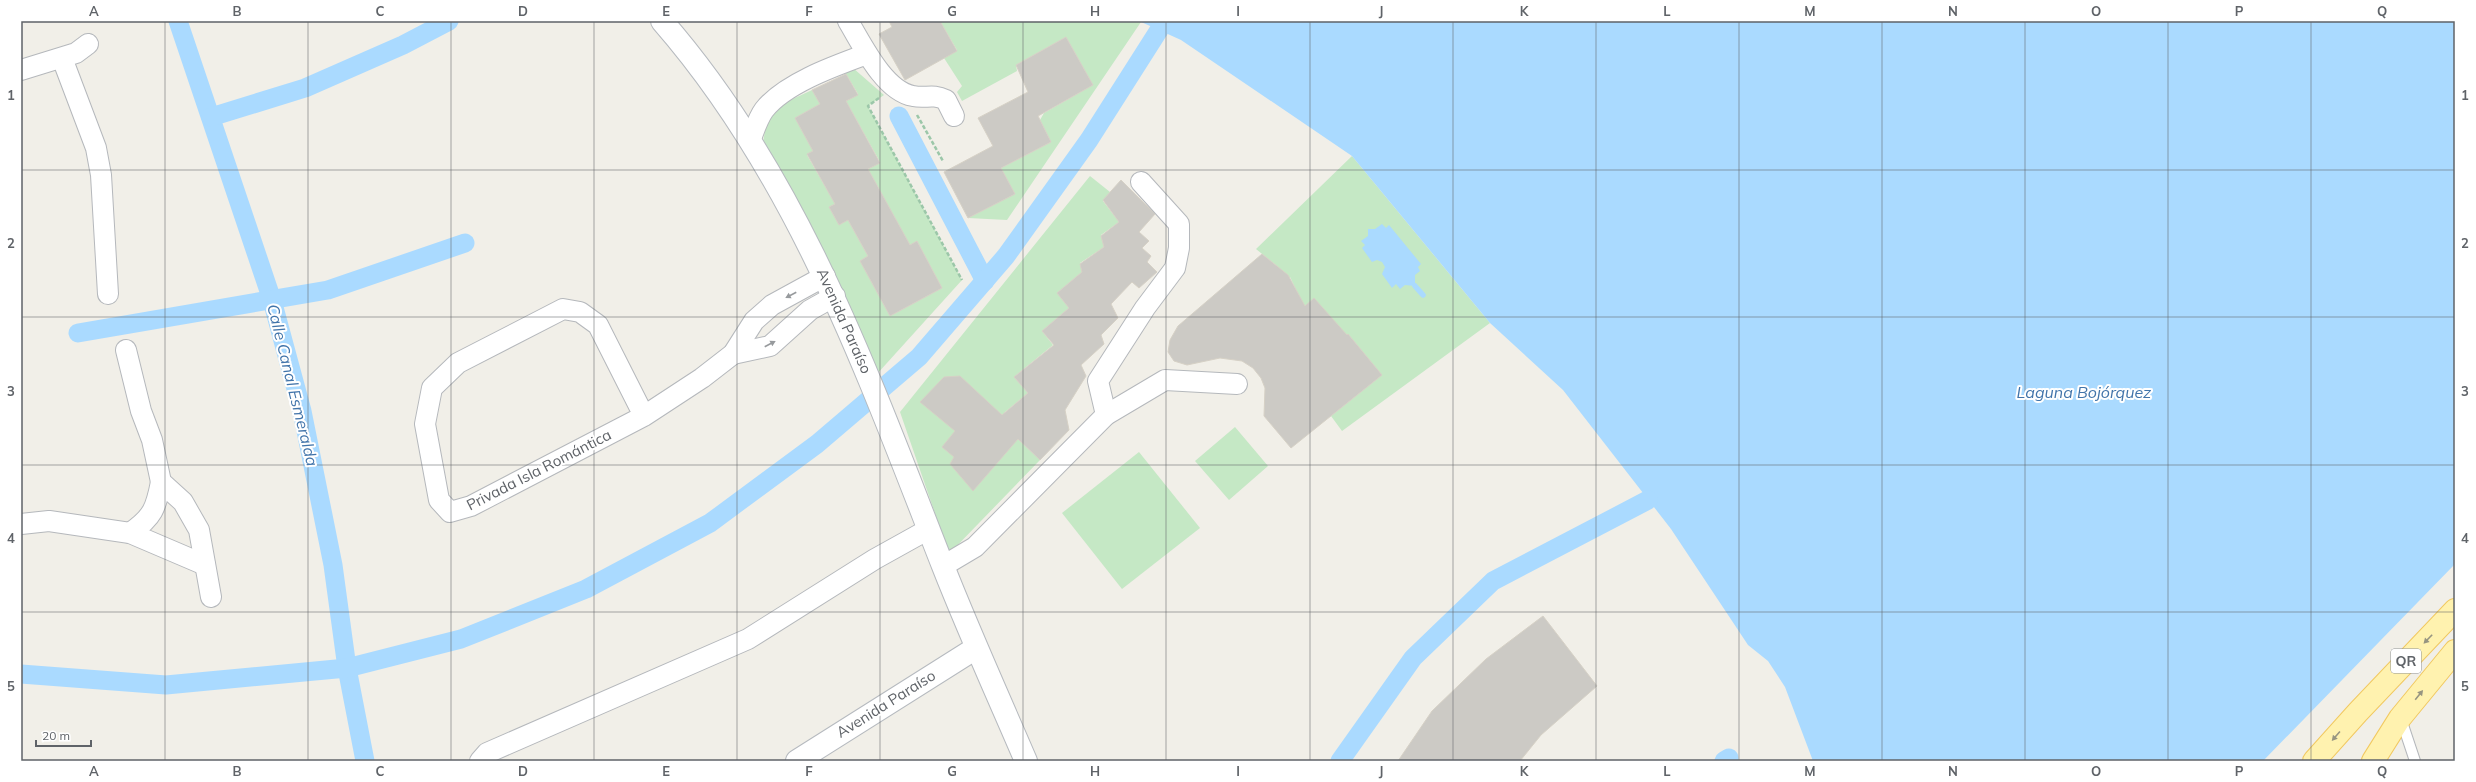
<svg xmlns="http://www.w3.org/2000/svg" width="2476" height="782" font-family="Mulish,sans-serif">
	<rect width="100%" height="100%" fill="#f1efe8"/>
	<g fill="#c5e8c5">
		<path d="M940,21l201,1 -134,198 -39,-2 47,-24 -14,-26 50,-26 -11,-22 4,-7 49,-28 -27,-48 -50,28 1,6 -55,30 -5,-9 5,-6 -18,-28 13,-8z"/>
		<path d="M853,68l31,27 -16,11 94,174 -85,94 -114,-228c3,-38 17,-41 49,-56l8,14 -25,14 18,33 -6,4 28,49 -6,3 10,18 9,-5 20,36 -8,5 30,55 52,-28 -25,-47 -7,4 -42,-76 12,-7 -34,-61 12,-7 -13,-22z"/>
		<path d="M1352,156l138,167 -148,108 -11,-15 51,-41 -34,-41 -63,51 14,-89 -9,-19 -21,14 -8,-6 16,-19 -21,-17z"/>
		<path d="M1090,176l20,16 -7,9 16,21 -18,13 3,12 -24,16 2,9 -25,21 12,15 -27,23 11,14 -39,32 14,16 -23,19 -5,10 40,38 -91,94 -49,-142z"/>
		<path d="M1235,427l33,39 -39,34 -34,-39z"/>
		<path d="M1139,452l61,76 -78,61 -60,-76z"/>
	</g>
	<g fill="#aadaff">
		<path d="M1139,21h1316v543l-192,197h-450l-28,-74 -17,-26 -20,-16 -77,-116 -108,-139 -73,-67 -138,-167 -171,-116z"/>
		<path d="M1382,224l4,4 3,-3 32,39 -3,3 2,4 -5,4v11l-10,-1 -5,4 -4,-5 -4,4 -10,-14 3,-7 -3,-5 -5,-2 -5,2 -10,-14 3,-3 -4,-4 7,-5v-7h7z"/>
	</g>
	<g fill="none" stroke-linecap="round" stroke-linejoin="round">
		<path stroke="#aadaff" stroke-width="5.5" d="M1415,286l8,9"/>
		<g stroke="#aadaff" stroke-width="19">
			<path d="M178,21l94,279 30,111 31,154 14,103 18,93"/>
			<path d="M899,116l86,165"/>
			<path d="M211,117l94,-29 98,-43 46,-24"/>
			<path d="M78,333l250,-43 137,-47"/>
			<path d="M21,674l145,11 181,-17 114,-29 125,-50 124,-66 107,-79 102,-87 87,-101 83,-116 70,-110"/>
			<path d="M1340,761l73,-103 80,-77 155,-81"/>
			<path d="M1724,761l5,-3"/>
		</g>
	</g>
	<g fill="#cccac5" stroke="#d6d1c6">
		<path d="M889,21h51l17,30 -52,29 -26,-46 13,-7z"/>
		<path d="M1066,37l27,48 -55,31 13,26 -50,26 14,26 -47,24 -24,-46 49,-26 -15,-28 50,-26 -12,-27z"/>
		<path d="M846,74l12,21 -12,6 34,62 -12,6 42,76 7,-4 25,47 -52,28 -30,-55 8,-5 -20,-36 -9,5 -10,-18 6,-3 -28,-50 6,-3 -18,-33 25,-14 -8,-14z"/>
		<path d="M1121,180l34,34 -16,18 10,9 -7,7 9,8 -4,6 10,10 -18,16 -7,-6 -21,22 7,14 -17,17 3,9 -23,21 5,11 -21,34 4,20 -29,30 -22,-21 -45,52 -23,-27 4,-7 -12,-10 13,-16 -35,-29 24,-25 16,-1 42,39 26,-22 -14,-16 40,-32 -12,-14 27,-23 -12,-15 25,-21 -2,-8 24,-17 -3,-11 18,-14 -16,-22z"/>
		<path d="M1262,254l26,21 17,31 9,-8 33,37 1,-1 34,41 -91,73 -27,-32 1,-28 -4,-10 -8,-10 -11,-7 -22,-3 -33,7 -13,-4 -6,-9 2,-12 8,-14z"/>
		<path d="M1543,616l54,70 -56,49 -21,26h-122l34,-50 54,-52z"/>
	</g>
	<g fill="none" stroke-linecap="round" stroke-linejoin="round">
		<defs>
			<path id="lane" d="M2401,719l14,42"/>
			<g id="street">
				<path d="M848,21c14,23 36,70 65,75 14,3 18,-3 33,4l8,16"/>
				<path d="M62,58l34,90 5,27 7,119"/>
				<path d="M21,70l55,-17 12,-9"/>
				<path d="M750,141c4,-10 8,-23 14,-31 21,-27 73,-45 103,-56"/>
				<path d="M126,350l15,61 11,29 9,42 22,20 16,28 12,67"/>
				<path d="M733,354l37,-8 40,-36 25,-14"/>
				<path d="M1106,415l-8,-34 47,-73 30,-40 4,-20v-24l-38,-42"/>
				<path d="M644,416l-46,-91 -18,-13 -17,-3 -105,54 -26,25 -7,36 14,76 11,12 21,-6 173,-90 58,-38 31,-24 21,-33 18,-16 53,-29"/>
				<path d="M21,524l28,-3 81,12 75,32"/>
				<path d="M130,533c23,-16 26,-25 31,-51"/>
				<path d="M943,566l32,-19 131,-132 59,-35 72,4"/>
				<path d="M480,761l7,-8 261,-114 127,-80 54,-30"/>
			</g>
			<g id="secondary">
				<path d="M662,21c137,157 206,354 281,545 26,66 55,130 83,195"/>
				<path d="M797,761l179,-113"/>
			</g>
			<g id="primary">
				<path d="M2314,761l44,-49 97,-102"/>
				<path d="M2373,761l27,-43 55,-67"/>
			</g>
		</defs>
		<use href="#lane" stroke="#b5b8bc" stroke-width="12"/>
		<use href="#street" stroke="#b5b8bc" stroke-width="22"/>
		<use href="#secondary" stroke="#b6babf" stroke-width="24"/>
		<use href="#primary" stroke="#f2c960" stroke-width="24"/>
		<g stroke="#9cc7a9" stroke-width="2.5" stroke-dasharray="4 2" stroke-linecap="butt">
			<path d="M879,98l-11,8 94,174"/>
			<path d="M917,115l26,46"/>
		</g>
		<use href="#lane" stroke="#fff" stroke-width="10"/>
		<use href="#street" stroke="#fff" stroke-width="20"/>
		<use href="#secondary" stroke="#fff" stroke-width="22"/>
		<use href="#primary" stroke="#fff2af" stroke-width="22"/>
	</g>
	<defs><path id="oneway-solid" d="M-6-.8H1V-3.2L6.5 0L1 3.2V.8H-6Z"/></defs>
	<g fill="#979a9d">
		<use href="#oneway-solid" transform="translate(791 295) rotate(152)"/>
		<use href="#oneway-solid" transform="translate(770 344) rotate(-28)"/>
	</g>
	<g fill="#979581">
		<use href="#oneway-solid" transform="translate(2428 639) rotate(134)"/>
		<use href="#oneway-solid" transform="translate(2419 695) rotate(-51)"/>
		<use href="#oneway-solid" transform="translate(2336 736) rotate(131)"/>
	</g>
	<path fill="none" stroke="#5f6368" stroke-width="1" stroke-opacity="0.55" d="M165,21v740M308,21v740M451,21v740M594,21v740M737,21v740M880,21v740M1023,21v740M1166,21v740M1310,21v740M1453,21v740M1596,21v740M1739,21v740M1882,21v740M2025,21v740M2168,21v740M2311,21v740M21,170h2434M21,317h2434M21,465h2434M21,612h2434"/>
	<g text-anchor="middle" stroke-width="4" stroke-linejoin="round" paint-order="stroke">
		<rect fill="#fff" stroke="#8f9295" stroke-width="1" x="2391" y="649" width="30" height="24" rx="3"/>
		<g font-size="14" font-weight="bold" fill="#5f6368">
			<text x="2406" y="666">QR</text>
		</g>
		<g font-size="15" fill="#5f6368" stroke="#fff">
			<text transform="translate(844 321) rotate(66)" y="5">Avenida Paraíso</text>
			<text transform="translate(539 470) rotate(-27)" y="5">Privada Isla Romántica</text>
			<text transform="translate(886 704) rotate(-32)" y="5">Avenida Paraíso</text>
		</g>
		<g font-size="16" font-style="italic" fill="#4174aa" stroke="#fff">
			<text transform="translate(293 385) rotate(76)" y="6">Calle Canal Esmeralda</text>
			<text x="2084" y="398">Laguna Bojórquez</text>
		</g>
	</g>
	<rect width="2476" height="782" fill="none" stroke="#ffffff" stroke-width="44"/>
	<path d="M36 740v6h55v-6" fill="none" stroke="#5f6368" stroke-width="2"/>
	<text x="42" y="740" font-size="12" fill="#5f6368" stroke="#ffffff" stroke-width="3" paint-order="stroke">20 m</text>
	<rect x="22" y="22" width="2432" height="738" fill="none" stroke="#5f6368" stroke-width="1.5"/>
	<g font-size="13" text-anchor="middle" font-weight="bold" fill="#5f6368">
		<text x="94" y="16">A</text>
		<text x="237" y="16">B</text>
		<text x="380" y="16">C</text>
		<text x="523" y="16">D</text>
		<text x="666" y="16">E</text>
		<text x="809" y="16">F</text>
		<text x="952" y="16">G</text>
		<text x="1095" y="16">H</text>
		<text x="1238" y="16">I</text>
		<text x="1381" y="16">J</text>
		<text x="1524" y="16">K</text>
		<text x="1667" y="16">L</text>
		<text x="1810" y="16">M</text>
		<text x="1953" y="16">N</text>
		<text x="2096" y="16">O</text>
		<text x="2239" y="16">P</text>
		<text x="2382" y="16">Q</text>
		<text x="11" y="100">1</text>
		<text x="2465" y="100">1</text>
		<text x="11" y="248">2</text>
		<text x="2465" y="248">2</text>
		<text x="11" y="396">3</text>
		<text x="2465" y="396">3</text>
		<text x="11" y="543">4</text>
		<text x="2465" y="543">4</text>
		<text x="11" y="691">5</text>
		<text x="2465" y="691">5</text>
		<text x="94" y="776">A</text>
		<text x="237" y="776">B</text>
		<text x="380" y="776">C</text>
		<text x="523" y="776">D</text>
		<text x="666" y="776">E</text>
		<text x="809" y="776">F</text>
		<text x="952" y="776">G</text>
		<text x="1095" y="776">H</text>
		<text x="1238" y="776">I</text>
		<text x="1381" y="776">J</text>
		<text x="1524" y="776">K</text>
		<text x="1667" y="776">L</text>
		<text x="1810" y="776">M</text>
		<text x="1953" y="776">N</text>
		<text x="2096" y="776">O</text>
		<text x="2239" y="776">P</text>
		<text x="2382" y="776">Q</text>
	</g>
</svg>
